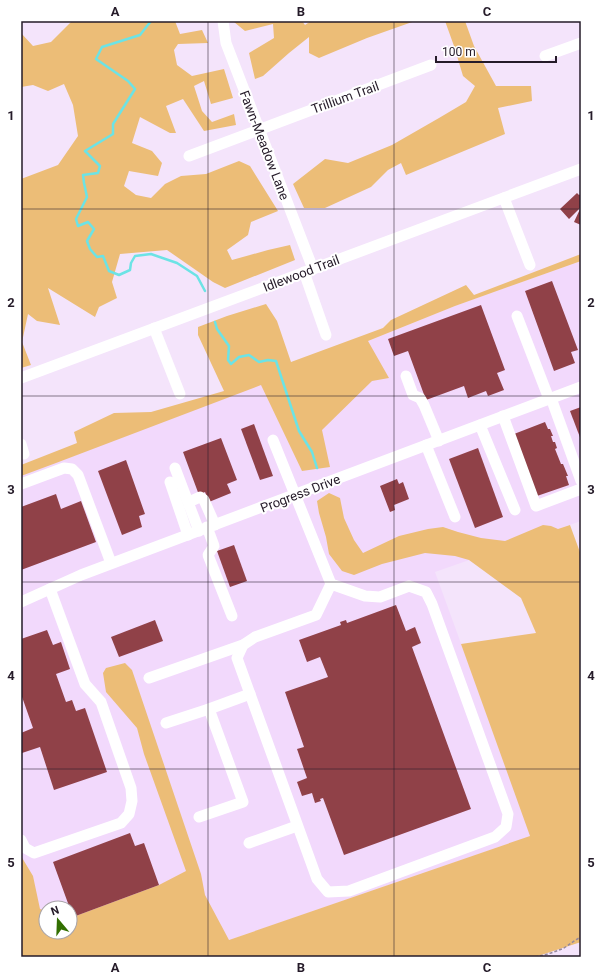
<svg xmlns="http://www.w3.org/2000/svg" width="602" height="978" font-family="Roboto,sans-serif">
	<rect width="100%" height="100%" fill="#f4e4fb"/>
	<path fill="#f2d9fc" d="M581,261v260l-146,51 96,264 -302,104 -159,-8v-24h-24v8l-25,-16v-425l295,-113 139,-56z"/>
	<g fill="#ecbd77">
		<path d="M72,21h103l5,13 22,-4 6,13 -30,1 -4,6 3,15 15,11 32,-7 9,29 -22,6 -7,-23 -10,5 8,25 10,11 22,-8 2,11 -32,6 -21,-32 -17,7 10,27h-6l-30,-16 -8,26 20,8 10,12 -4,13 -29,-5 -5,15 12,9 15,3 14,-14 16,-8 25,-2 33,-13 11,5 28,45 -27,11 -3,13 -21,15 5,10 36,-10 22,-5 5,15 -70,28 -12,-6 -46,-32 -47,4 -8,28 5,16 -18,9 -4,10 -47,-29 12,37 -23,-4 -9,-7 -6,28 9,23 -10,3v-189l37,-14 20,-29 -5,-31 -9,-21 -16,7 -15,-6 -12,2v-54l12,13 18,-4z"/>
		<path d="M235,21h67l3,4 6,-4h104l-48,17 -48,20 -10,-5v-16l-20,16 -26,23 -8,3 -6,-26 25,-15 -1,-14 -28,7 -11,-9z"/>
		<path d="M445,21h20l9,25 22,40h35l1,15 -34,7 7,26 -99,41 -5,-12 -13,7 -17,17 -46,21h-21l-11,-24 32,-25 23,4 44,-18 47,-27 27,-16 9,-16 -12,-10 -9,-30z"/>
		<path d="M581,254v7l-126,45 -87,35 21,37 -17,3 -50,49 8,37 -28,4 -41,-86 -205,78 -35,13v-11l56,-22 -3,-11 40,-19 37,-1 73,-21 -26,-56v-8l29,-11 39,-12 11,17 14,41 92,-34 8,-8 75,-35 8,10z"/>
		<path d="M329,493l11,5 4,20 10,22 9,13 36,-17 29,-7 15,-2 15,5 23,6 24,3 38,-16 8,1 7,3 12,-4 11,30v387l-46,15h-514v-101l12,20 7,33 6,2v21h24v-15h3l86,-32 27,-14 -42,-117 -7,-26 -31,-36 -3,-19 3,-5 19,-5 7,7 69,204 4,21 24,45 301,-104 -69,-192 75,-11 -15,-35 -52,-38 -14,-4 -30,-3 -43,11 -28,11 -12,-4 -13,-17 -3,-17 -7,-24 -2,-12z"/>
	</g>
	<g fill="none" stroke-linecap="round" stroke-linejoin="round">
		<g stroke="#6ce3e5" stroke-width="2.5">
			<path d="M151,21l-11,14 -38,12 -6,12 32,22 7,8 -22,35v10l-28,17 15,15 -2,7 -15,2 1,8 3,14 -11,22 2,7 10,-4 6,7 -7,12 3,8 7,8 6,-1 6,15 10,4 11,-5 1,-7 4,-7 16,-2 26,9 20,13 8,15"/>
			<path d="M215,322l2,7 12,17 -1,14 3,4 8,-7 10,-2 10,7 9,-2 8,1 23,70 13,21 5,16"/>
		</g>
	</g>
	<g fill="#904148">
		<path d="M577,193l2,2 2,-1v13l-12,12 -9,-10z"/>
		<path d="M581,207v18l-7,-3z"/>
		<path d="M552,281l26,69 -7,2 4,11 -21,8 -29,-80z"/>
		<path d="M481,305l24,65 -8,3 7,17 -16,6 -2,-5 -18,7 -4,-12 -38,14 -18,-49 -14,5 -6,-17z"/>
		<path d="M581,407v33l-11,-29z"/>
		<path d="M545,422l3,7h2l3,7h-2l2,6h2l2,6 -2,1 6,15h2l5,12h-2l3,9 -32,11 -23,-62z"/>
		<path d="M254,424l19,52 -13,4 -19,-51z"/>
		<path d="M221,438l16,42 -10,4 4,9 -22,9 -4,-10 -6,3 -16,-43z"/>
		<path d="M478,448l25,69 -28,11 -26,-69z"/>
		<path d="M126,460l19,54 -6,2 3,11 -20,8 -24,-64z"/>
		<path d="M397,479l2,5 4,-2 6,17 -15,6 1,5 -5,2 -10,-26z"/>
		<path d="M56,494l5,15 20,-8 15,41 -75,28v-63z"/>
		<path d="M234,545l13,36 -17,6 -13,-36z"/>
		<path d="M396,605l10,26 9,-4 6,16 -9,4 59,162 -127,46 -21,-57 -3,1 1,2 -6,2 -3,-10 -10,3 -5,-14 10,-4 -10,-29 7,-2 -19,-55 43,-15 -8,-20 -13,5 -8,-22 42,-15 -1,-3 6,-2 1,3z"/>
		<path d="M155,620l8,21 -44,16 -8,-20z"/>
		<path d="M47,630l6,15 8,-3 9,27 -14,5 10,28 6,-2 4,11 9,-3 22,64 -53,18 -14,-43 -18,6 -1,-2v-18l12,-5 -12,-34v-55z"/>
		<path d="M130,833l5,13 9,-3 15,42 -86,32 -20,-55z"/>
	</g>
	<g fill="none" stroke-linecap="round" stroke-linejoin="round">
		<path stroke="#95889b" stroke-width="1.5" stroke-dasharray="3 2" stroke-linecap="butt" d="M535,957c10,-2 20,-5 29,-9 6,-4 11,-8 17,-11"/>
		<g stroke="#fff" stroke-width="11">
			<path d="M223,21l3,22 87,226"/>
			<path d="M545,56l36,-13"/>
			<path d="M189,156l242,-91"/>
			<path d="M504,198l26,67"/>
			<path d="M304,272l22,63"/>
			<path d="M517,316l32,83"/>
			<path d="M154,328l26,66"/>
			<path d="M406,376l7,19 7,3 4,7 15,36"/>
			<path d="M21,378l560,-209"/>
			<path d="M551,398l30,83"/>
			<path d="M503,416l33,90 45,-17"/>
			<path d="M480,425l35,85"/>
			<path d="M273,440l58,144 34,12 15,1 29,-11 17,6 6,12 76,210 -2,13 -11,10 -146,54 -21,1 -11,-13 -67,-185 -13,-36 6,-13 12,-8 61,-22 15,-31"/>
			<path d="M21,444l3,10"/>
			<path d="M426,445l29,72"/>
			<path d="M175,468l24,63"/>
			<path d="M170,482l18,53"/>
			<path d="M21,484l43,-16 8,1 6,6 33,88"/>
			<path d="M189,505l2,-4 9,-4 4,3 11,25"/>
			<path d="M207,527l7,19 -6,9 24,61"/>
			<path d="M21,602l60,-27 500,-188"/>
			<path d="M149,678l94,-33"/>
			<path d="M166,723l43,-14"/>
			<path d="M199,817l44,-15 -34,-93 41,-15"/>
			<path d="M21,840l4,8 9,5 87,-30 8,-9 3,-13 -1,-13 -30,-86 -16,-18 -35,-95"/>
			<path d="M249,843l48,-17"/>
		</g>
	</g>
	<path fill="none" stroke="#251b29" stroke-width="1" stroke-opacity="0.55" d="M208,21v936M394,21v936M21,209h560M21,396h560M21,582h560M21,769h560"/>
	<g text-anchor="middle" stroke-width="4" stroke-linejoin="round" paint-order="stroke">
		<g font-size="13" fill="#251b29" stroke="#fff">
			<text transform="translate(345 97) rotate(-20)" y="5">Trillium Trail</text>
			<text transform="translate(265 145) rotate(69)" y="5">Fawn-Meadow Lane</text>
			<text transform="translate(301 273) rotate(-21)" y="5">Idlewood Trail</text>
			<text transform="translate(300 493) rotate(-21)" y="5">Progress Drive</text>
		</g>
	</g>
	<rect width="602" height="978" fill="none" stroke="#ffffff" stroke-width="44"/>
	<g transform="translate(58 920) rotate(341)"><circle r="19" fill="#ffffff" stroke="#a8a4a9"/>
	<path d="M0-3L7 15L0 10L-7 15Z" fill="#326f01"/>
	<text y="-6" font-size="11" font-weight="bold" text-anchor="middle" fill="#251b29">N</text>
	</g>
	<path d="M436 56v6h120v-6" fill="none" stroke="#251b29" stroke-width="2"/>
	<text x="442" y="56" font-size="12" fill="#251b29" stroke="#ffffff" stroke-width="3" paint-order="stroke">100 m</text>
	<rect x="22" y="22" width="558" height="934" fill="none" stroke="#251b29" stroke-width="1.5"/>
	<g font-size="13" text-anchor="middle" font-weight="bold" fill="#251b29">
		<text x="115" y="16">A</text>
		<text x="301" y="16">B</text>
		<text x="487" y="16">C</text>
		<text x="11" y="120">1</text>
		<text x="591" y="120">1</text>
		<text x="11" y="307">2</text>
		<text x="591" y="307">2</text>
		<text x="11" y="494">3</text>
		<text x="591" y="494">3</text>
		<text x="11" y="680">4</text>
		<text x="591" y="680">4</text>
		<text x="11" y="867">5</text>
		<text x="591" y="867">5</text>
		<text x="115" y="972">A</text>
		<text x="301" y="972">B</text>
		<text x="487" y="972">C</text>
	</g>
</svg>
